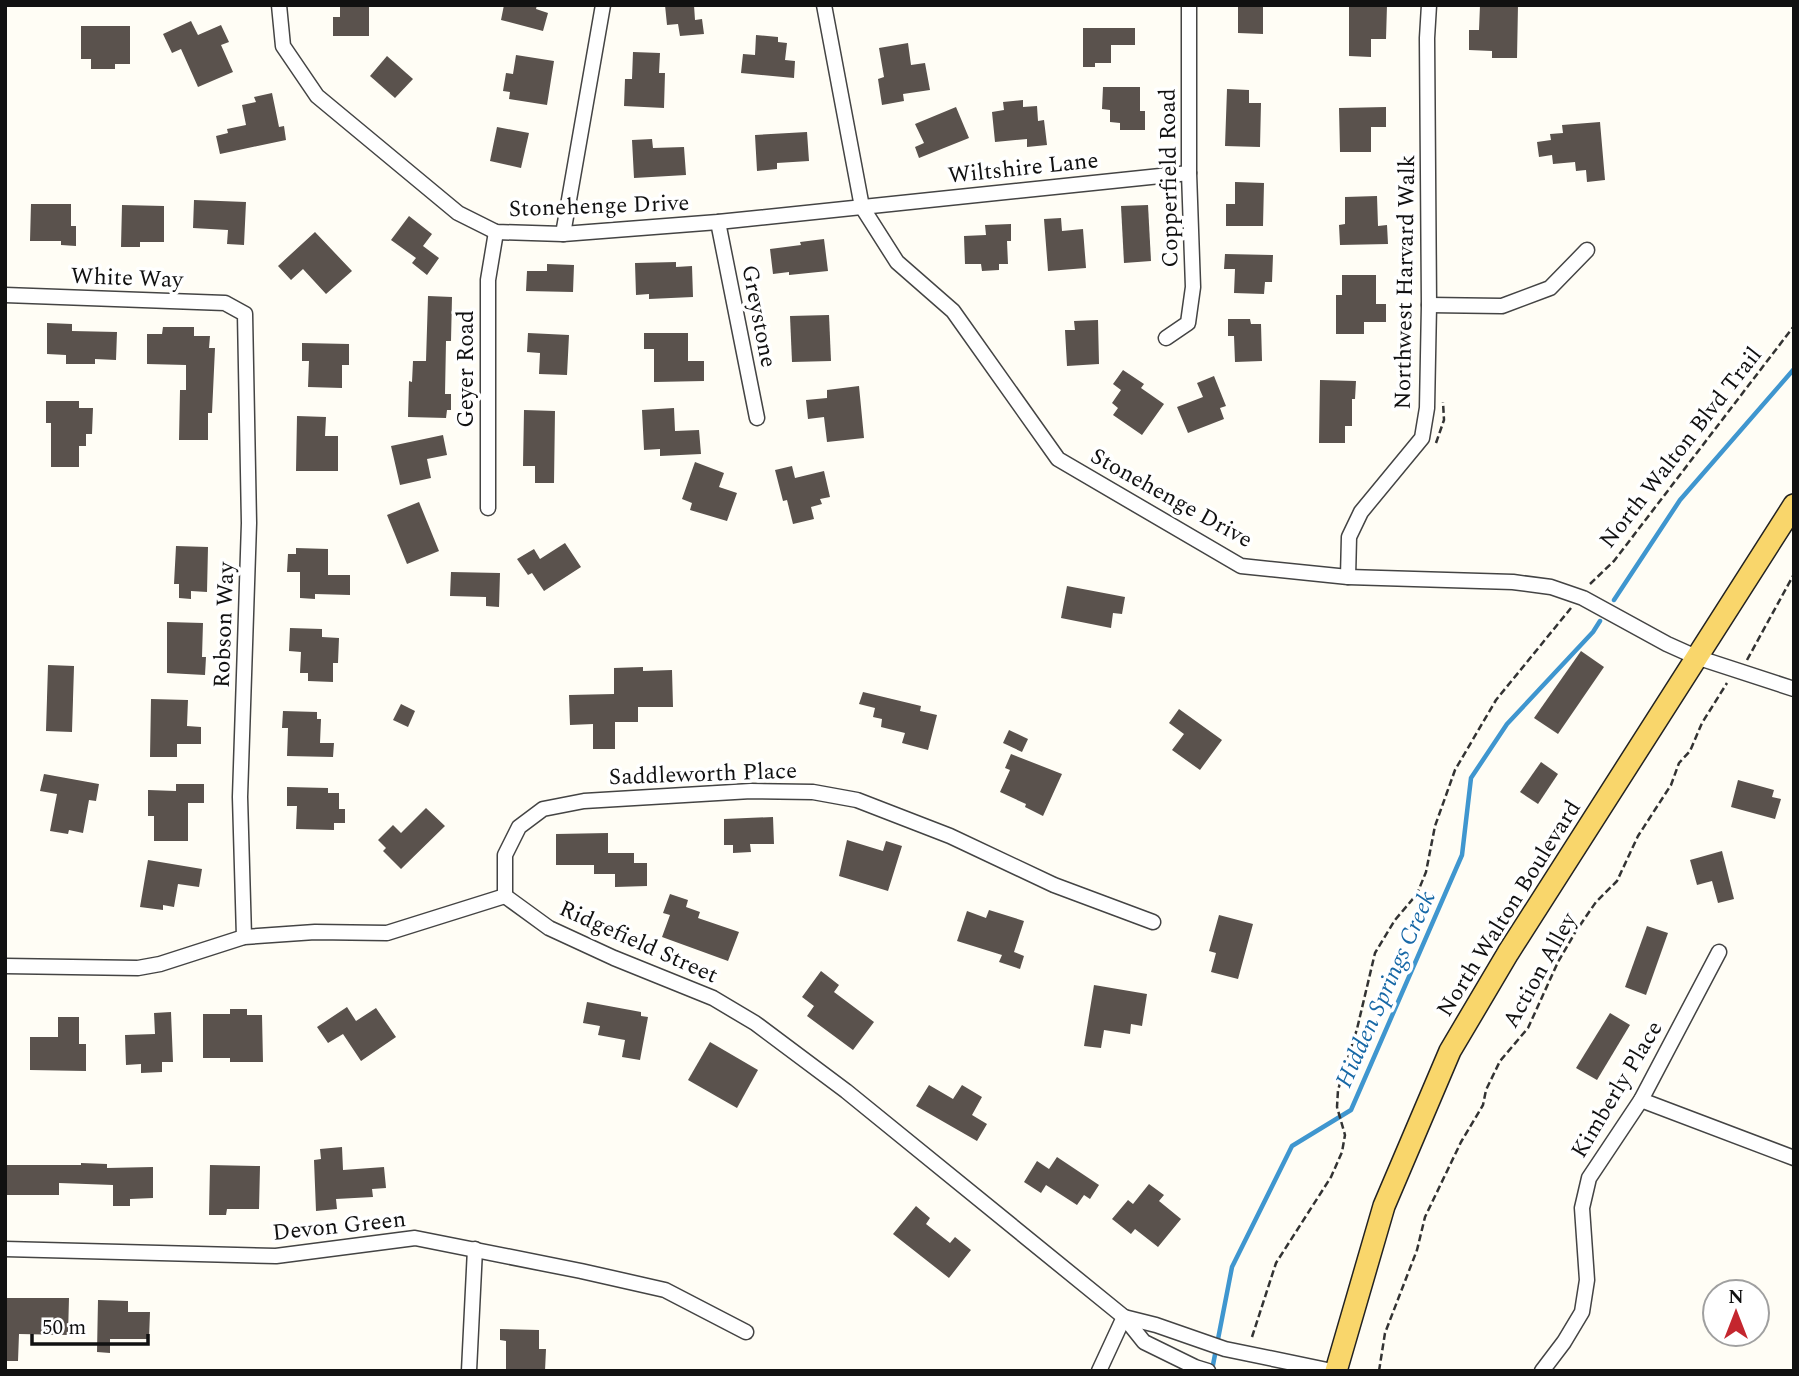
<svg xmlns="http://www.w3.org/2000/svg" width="1799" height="1376" font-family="Spectral,serif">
	<rect width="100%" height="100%" fill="#fffdf5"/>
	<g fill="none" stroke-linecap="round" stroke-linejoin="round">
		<g stroke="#3f96cf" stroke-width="4.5">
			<path d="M1614,600l66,-100 114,-131"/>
			<path d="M1212,1370l20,-103 60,-121 59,-36 111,-255 9,-77 36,-54 86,-92 7,-11"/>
		</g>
	</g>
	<g fill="#5a524d">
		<path d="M340,5h29v31h-36v-19h7z"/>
		<path d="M504,5h33l-1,4 12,4 -5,18 -42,-11z"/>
		<path d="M665,5h29l1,15 7,-1 2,15 -24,2 -2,-12 -11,1z"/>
		<path d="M1238,5h25v29l-25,-1z"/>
		<path d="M1349,5h38l-1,34h-15v18l-22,-1z"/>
		<path d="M1480,5h38l-1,53h-25v-7l-23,-1v-20h10z"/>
		<path d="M191,21l7,14 23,-10 8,17 -8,3 12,27 -35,15 -17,-38 -9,4 -9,-19z"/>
		<path d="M81,26h49v38h-15v5h-24v-10h-10z"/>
		<path d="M1083,28h52v17h-24v18h-16v4h-12z"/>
		<path d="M756,35l22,2v5l9,1 -2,17 10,1 -1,17 -53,-5 2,-19 12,1z"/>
		<path d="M908,43l3,22 14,-2 5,27 -27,4 1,7 -22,4 -4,-26 6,-2 -5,-29z"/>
		<path d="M633,52l27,1 -1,20h6l-1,35 -40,-2 1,-27h7z"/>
		<path d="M516,55l38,6 -7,44 -38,-6 1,-7 -7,-1 3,-18 7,1z"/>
		<path d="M387,56l26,23 -18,19 -25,-22z"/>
		<path d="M1103,87h37v24h5v19h-25v-7l-10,-1v-12l-8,-1z"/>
		<path d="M1227,89l22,1v13h12l-1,44 -35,-1z"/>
		<path d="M272,93l7,34 5,-1 2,14 -66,14 -4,-18 12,-3 -1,-4 19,-4 -4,-20 14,-3 -2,-5z"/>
		<path d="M1023,100v7l14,-1 1,15 6,-1 3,25 -20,2v-8l-32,3 -3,-30 12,-2 -1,-8z"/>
		<path d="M956,107l13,31 -50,20 -4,-11 9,-4 -9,-19z"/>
		<path d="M1386,107v20h-15v25h-31l-1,-44z"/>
		<path d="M1600,122l5,58 -18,2 -1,-12 -10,1 -1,-9 -22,2 -1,-9 -13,2 -2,-15 14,-2 -1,-6 13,-1 -1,-8z"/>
		<path d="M497,127l32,6 -8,35 -31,-7z"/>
		<path d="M807,132l2,29 -32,2v6l-20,2 -2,-36z"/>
		<path d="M652,139l1,9 31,-1 2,28 -52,3 -2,-38z"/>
		<path d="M1235,182l29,1 -1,43h-37v-22h9z"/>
		<path d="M1377,196l1,30 9,-1 1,19 -48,1 -1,-20 6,-1v-27z"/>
		<path d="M194,200l52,2 -2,43 -17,-1 1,-14 -35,-2z"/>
		<path d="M31,204h40v22h5v20l-15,-1v-4h-31z"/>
		<path d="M122,205l42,1v36h-24v5h-19z"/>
		<path d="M1148,205l3,56 -27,2 -3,-57z"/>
		<path d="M409,216l23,18 -9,12 16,12 -12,17 -15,-12 4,-5 -25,-18z"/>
		<path d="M1061,218l1,13 21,-2 3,39 -38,3 -4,-52z"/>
		<path d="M1011,224v17h-4l1,23h-9v6l-17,1 -1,-7h-16l-1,-28 22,-1 -1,-10z"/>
		<path d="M315,232l37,39 -26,23 -23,-25 -12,11 -13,-14z"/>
		<path d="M824,239l4,32 -39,4v-3l-16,2 -3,-25 31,-4 -1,-3z"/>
		<path d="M1225,254l48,1 -1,27h-7l-1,12 -30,-1 1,-24h-11z"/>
		<path d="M676,262v5l16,-1 1,31 -44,2v-5l-13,1 -1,-32z"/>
		<path d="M547,264l27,1 -1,27 -47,-1 1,-20h20z"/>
		<path d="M1342,275h34v29h10v18h-22v12h-28v-39h6z"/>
		<path d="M428,296l24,1 -1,44h-5l-1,53h6v16h-4l-1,8 -38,-1 1,-36 3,1 1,-21h13z"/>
		<path d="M829,315l2,46 -39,1 -2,-46z"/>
		<path d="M1228,319h22l1,5h10l1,37 -27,1 -1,-26h-6z"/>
		<path d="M1098,320l1,44 -32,2 -2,-36h10l-1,-9z"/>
		<path d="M47,323l25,1v7l45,1 -1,28 -21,-1v5h-29v-9l-19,-1z"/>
		<path d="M163,327h31v9h16l-1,12h6l-3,65h-4v27h-29l1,-50h6v-25l-39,-1v-30h15z"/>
		<path d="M528,333l41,2 -2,40 -28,-1 1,-21 -13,-1z"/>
		<path d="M644,333h44v28h16v20l-50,1v-33h-10z"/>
		<path d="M302,343l47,1v21h-7v23l-34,-1 1,-26h-7z"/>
		<path d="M1123,370l21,14 -3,4 23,16 -22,31 -29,-20 5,-7 -6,-5 9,-13 -8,-6z"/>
		<path d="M1214,376l12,30 -6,2 4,11 -36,14 -11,-26 26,-10 -6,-14z"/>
		<path d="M1320,380l36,1 -1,18h-3v27h-7v17h-26z"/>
		<path d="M859,386l5,52 -37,4 -3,-25 -16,2 -2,-19 21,-2v-8z"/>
		<path d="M46,401h33v7h14l-1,26h-6v12h-7v21h-28v-44h-5z"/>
		<path d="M674,408l1,23 24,-1 2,24 -41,2v-7l-16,1 -2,-40z"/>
		<path d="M524,410l31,1 -1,72h-19v-17h-12z"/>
		<path d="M297,416l29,1 -1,19h13v35h-42z"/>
		<path d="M443,435l4,20 -20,4 4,19 -31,7 -9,-39z"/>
		<path d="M695,462l29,11 -5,14 18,6 -10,28 -37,-11 2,-7 -10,-4z"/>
		<path d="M792,466l3,12 29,-7 6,26 -10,2 2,5 -11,3 3,12 -21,5 -6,-24 -4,1 -8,-31z"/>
		<path d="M419,502l20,49 -32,13 -20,-49z"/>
		<path d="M565,543l16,24 -37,24 -12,-18 -4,2 -11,-16 17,-10 6,10z"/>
		<path d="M176,546l32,1 -1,45 -16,-1v8l-12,-1v-14h-5z"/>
		<path d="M296,548l32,1v26h22v20l-35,-1v5l-15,-1v-26h-13l1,-18h8z"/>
		<path d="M451,572l49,1 -1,34 -13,-1v-9l-36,-1z"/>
		<path d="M1067,586l58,11 -3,17 -9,-1 -2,15 -50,-10z"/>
		<path d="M167,622l36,1 -1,34h4l-1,18 -38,-2z"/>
		<path d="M290,628l32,1v8l17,1 -1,25h-5v19l-25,-1v-8h-8l1,-21 -12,-1z"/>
		<path d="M1581,651l23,16 -46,67 -24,-16z"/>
		<path d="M48,665l26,1 -2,66 -26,-1z"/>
		<path d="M643,667v4l29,-1 1,37h-35v15h-23v27h-22v-25l-23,1 -1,-30 45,-1v-26z"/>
		<path d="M863,692l58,14 -1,5 17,4 -9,35 -26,-7 3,-10 -24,-6 1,-8 -9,-2 2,-9 -16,-4z"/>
		<path d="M151,699l37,1 -1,26 14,1v17h-24v13h-27z"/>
		<path d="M401,704l14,7 -7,16 -15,-7z"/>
		<path d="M1179,709l43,31 -22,30 -28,-20 12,-16 -15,-11z"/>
		<path d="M283,711l34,1v7h4l-1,24h14l-1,14 -46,-1 1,-28h-6z"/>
		<path d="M1009,730l19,9 -6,13 -19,-9z"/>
		<path d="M1011,754l51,20 -19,42 -18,-9 1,-3 -26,-12 10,-22 -5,-2z"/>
		<path d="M1541,762l17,12 -20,30 -18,-12z"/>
		<path d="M44,774l55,10 -3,17 -7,-1 -6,33 -14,-3 -1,4 -18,-3 7,-37 -17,-3z"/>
		<path d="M1738,780l36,10 -2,7 9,2 -6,20 -44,-12z"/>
		<path d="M176,784h28v19h-16v38h-34v-25h-6v-26l28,1z"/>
		<path d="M287,787l41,1v5h11v16h6v14h-11v7l-38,-1 1,-23h-10z"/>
		<path d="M426,808l19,18 -44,43 -18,-18 3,-3 -8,-8 15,-15 8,8z"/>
		<path d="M773,817l1,27h-24l1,8 -18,1v-8h-9v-26z"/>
		<path d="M608,833v20h26v10h13v23l-32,1v-13h-21v-9h-38v-31z"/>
		<path d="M847,840l36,11 3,-10 16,5 -14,45 -49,-15z"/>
		<path d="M1722,851l12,48 -16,4 -6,-22 -15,4 -7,-25z"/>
		<path d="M148,860l54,9 -3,18 -21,-3 -4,23 -11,-2v5l-23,-3z"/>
		<path d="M670,894l18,6 -2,7 14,5 -2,6 41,14 -11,29 -66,-24 8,-22 -7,-2z"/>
		<path d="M989,910l35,11 -10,31 10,4 -4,13 -21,-7 3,-7 -45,-14 10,-30 19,7z"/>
		<path d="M1219,915l34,9 -15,55 -27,-7 5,-19 -7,-2z"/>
		<path d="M1647,926l21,7 -22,62 -21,-8z"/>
		<path d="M821,971l18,14 -5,7 40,30 -21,28 -46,-34 7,-10 -12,-9z"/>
		<path d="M1094,985l53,9 -5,32 -11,-2 -1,10 -26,-4 -3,18 -17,-2z"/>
		<path d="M587,1002l54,10v4l7,1 -8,43 -18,-3 3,-17 -27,-5 2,-9 -17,-3z"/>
		<path d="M347,1007l9,14 20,-13 20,29 -35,24 -18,-27 -15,9 -11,-16z"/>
		<path d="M230,1009h17v6h15l1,47h-33v-4h-27v-44h27z"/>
		<path d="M171,1012l2,50h-11v10l-21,1v-9l-15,1 -1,-30 30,-1 -1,-21z"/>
		<path d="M1610,1013l20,12 -33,55 -21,-12z"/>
		<path d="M58,1017h21v27h7v27l-56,-1v-33h28z"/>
		<path d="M710,1042l48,28 -21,38 -49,-28z"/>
		<path d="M929,1085l24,14 9,-14 20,12 -10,18 15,9 -10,17 -61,-35z"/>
		<path d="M342,1147l1,23 41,-3 2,21 -14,1 1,8 -37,2 1,10 -21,2 -2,-51 7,-1 -1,-10z"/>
		<path d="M1057,1157l42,28 -9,14 -6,-4 -7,10 -31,-20 -5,8 -17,-11 13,-21 12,8z"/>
		<path d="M81,1163l26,1v4l46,-1v31l-23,1v7h-17v-21l-54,-2v12h-54v-30h76z"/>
		<path d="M210,1165l50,1 -1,43h-32l-1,6h-17z"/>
		<path d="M1149,1184l15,11 -5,6 22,18 -23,28 -23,-18 -4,5 -19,-15 16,-19 5,4z"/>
		<path d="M916,1206l14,12 -4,6 24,19 5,-6 16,13 -22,28 -56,-44z"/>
		<path d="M5,1298h64l-1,37 -49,-1 -1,27h-13z"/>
		<path d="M98,1300l30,1v11h22l-1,27h-39v14l-13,-1z"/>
		<path d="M500,1329l39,1v19h7l-1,22h-39v-30l-6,-1z"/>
	</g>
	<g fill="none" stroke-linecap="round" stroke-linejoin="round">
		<defs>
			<g id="minor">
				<path d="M279,5l4,41 34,50 141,117 38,19 67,2 155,-12 471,-49"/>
				<path d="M824,5l38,202 35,55 56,49 105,148 183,107 107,11 165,5 38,5 32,11 84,46 29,13 98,32"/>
				<path d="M718,222l39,196"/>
				<path d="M563,234l40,-229"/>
				<path d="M5,295l220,8 20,11 4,209 -9,274 4,140"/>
				<path d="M1429,305l73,1 48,-18 37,-38"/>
				<path d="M1166,338l22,-15 5,-36 -4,-114v-168"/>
				<path d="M488,508v-228l8,-48"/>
				<path d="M1348,577l1,-40 12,-25 61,-74 5,-30 2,-103 -2,-267 2,-33"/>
				<path d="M505,896l44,32 65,30 99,40 42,25 91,68 278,226 20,25 51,25 13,4"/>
				<path d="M505,896v-41l14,-28 24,-18 41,-8 167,-10 62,1 44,8 93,36 104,49 99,37"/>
				<path d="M5,966l133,2 22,-4 84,-27 71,-5 72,1 118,-37"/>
				<path d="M1641,1100l153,58"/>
				<path d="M5,1249l271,7 139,-18 166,33 84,19 81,42"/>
				<path d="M1124,1317l32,8 69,24 107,22"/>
				<path d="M469,1371l6,-122"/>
				<path d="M1099,1371l25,-54"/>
				<path d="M1542,1371l22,-29 18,-30 5,-32 -5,-72 7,-30 52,-78 78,-148"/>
			</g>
			<path id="primary" d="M1336,1371l48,-165 66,-155 58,-98 286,-448"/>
		</defs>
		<use href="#minor" stroke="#444" stroke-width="17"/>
		<use href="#primary" stroke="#222" stroke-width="24"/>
		<g stroke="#333" stroke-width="2.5" stroke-dasharray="7 3.5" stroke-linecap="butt">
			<path d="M1436,443l8,-23 -1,-18"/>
			<path d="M1590,584l24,-23 180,-235"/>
			<path d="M1747,660l47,-86"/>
			<path d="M1252,1337l24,-74 55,-86 11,-25 3,-17 -8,-28 1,-17 19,-61 18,-76 20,-33 22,-26 9,-22 9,-46 20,-56 41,-70 75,-92"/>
			<path d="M1379,1371l6,-38 32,-83 8,-33 36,-75 22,-37 3,-15 14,-29 28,-33 30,-66 18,-31 20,-29 21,-21 21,-45 33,-51 8,-22 11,-12 12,-28 25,-40"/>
		</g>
		<use href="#minor" stroke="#fff" stroke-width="14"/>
		<use href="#primary" stroke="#f9d66b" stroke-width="21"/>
	</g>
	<g text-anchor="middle" stroke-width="7" stroke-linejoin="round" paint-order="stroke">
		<g font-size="23" fill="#111" stroke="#fff">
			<text transform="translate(1023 167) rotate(-6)" y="8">Wiltshire Lane</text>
			<text transform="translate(1168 178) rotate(-91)" y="8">Copperfield Road</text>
			<text transform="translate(599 205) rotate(-2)" y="8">Stonehenge Drive</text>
			<text transform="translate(127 277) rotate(2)" y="8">White Way</text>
			<text transform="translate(1404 282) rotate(-89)" y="8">Northwest Harvard Walk</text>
			<text transform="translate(760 316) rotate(79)" y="8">Greystone</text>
			<text transform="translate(465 369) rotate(-90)" y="8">Geyer Road</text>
			<text transform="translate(1680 447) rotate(-52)" y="8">North Walton Blvd Trail</text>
			<text transform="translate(1172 497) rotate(29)" y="8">Stonehenge Drive</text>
			<text transform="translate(223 625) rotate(-88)" y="8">Robson Way</text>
			<text transform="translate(703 773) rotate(-2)" y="8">Saddleworth Place</text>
			<text transform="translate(1508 908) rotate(-58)" y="8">North Walton Boulevard</text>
			<text transform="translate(639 941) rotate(24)" y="8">Ridgefield Street</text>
			<text transform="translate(1539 970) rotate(-61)" y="8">Action Alley</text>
			<text transform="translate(1616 1089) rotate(-59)" y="8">Kimberly Place</text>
			<text transform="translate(339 1225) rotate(-6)" y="8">Devon Green</text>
		</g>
		<g font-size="24" font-style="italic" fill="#1768a6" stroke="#fff">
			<text transform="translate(1385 989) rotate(-66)" y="8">Hidden Springs Creek</text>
		</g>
	</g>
	<rect width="1799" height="1376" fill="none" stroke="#111111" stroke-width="14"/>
	<g transform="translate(1736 1313)"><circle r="33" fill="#ffffff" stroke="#a0a0a0" stroke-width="2"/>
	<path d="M0-5L12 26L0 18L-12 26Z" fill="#c4262e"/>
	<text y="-10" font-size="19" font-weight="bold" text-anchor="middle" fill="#111111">N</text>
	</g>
	<path d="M32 1334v10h116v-10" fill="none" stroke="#111111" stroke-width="3.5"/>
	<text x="42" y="1334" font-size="21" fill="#111111" stroke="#ffffff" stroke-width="5" paint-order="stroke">50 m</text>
</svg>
